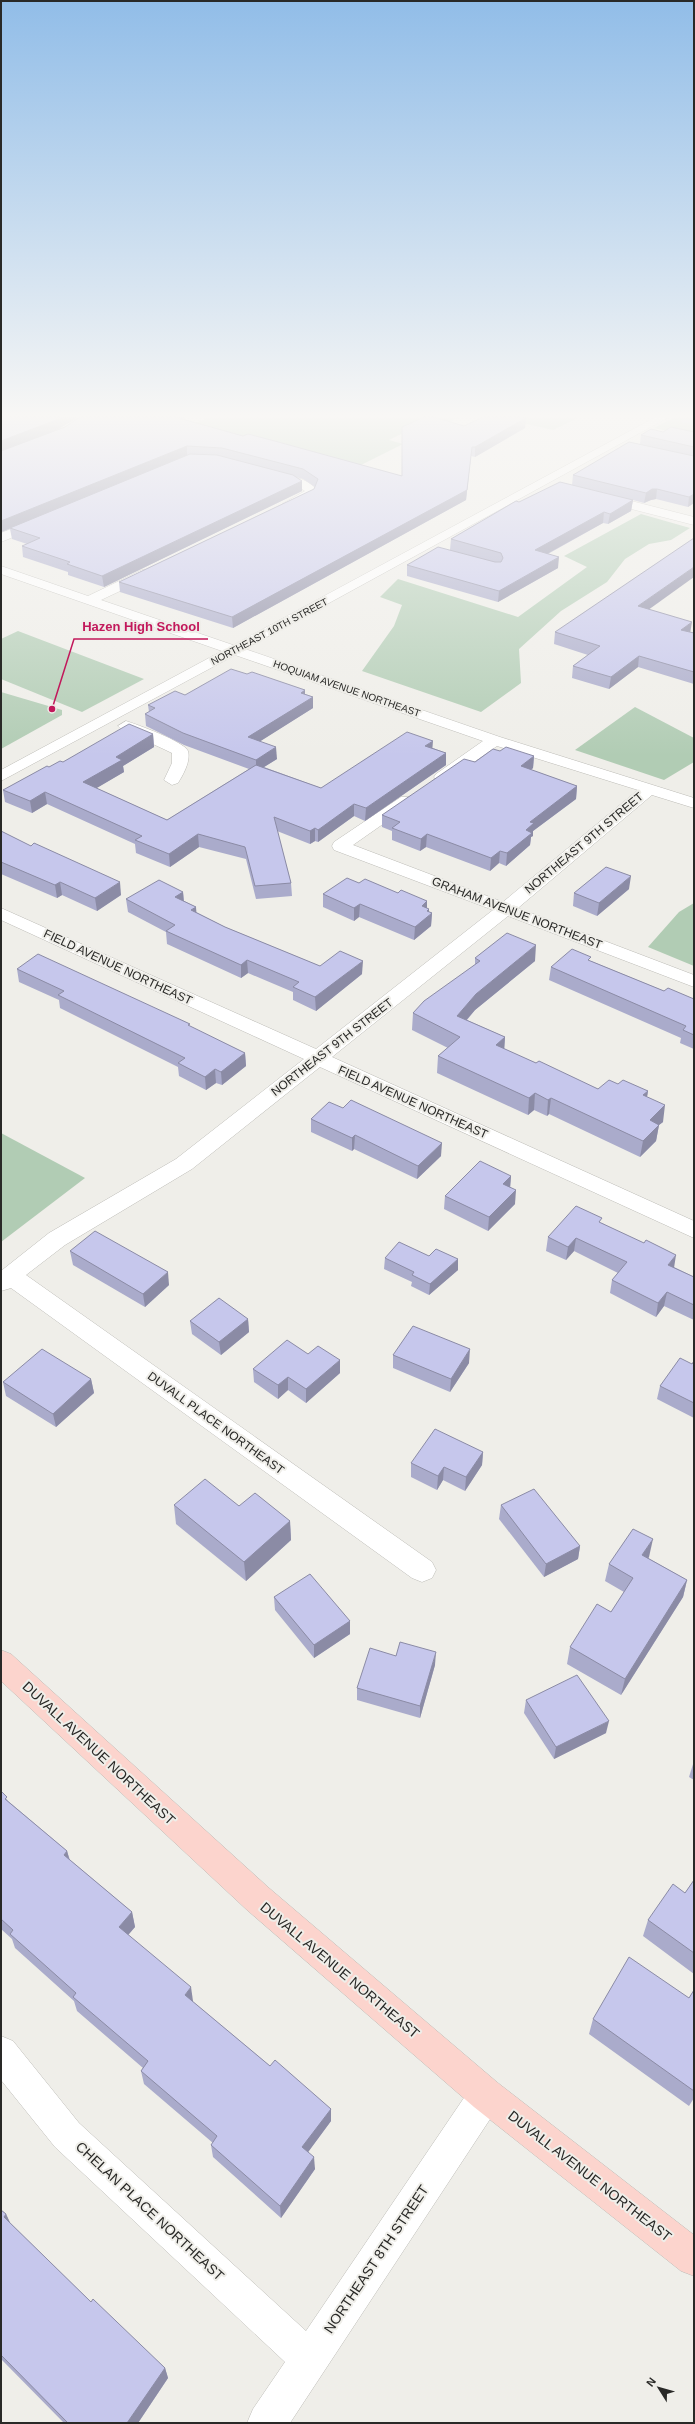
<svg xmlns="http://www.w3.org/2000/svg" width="695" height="2424" font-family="Helvetica,sans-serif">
	<rect width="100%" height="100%" fill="#efeee9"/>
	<g fill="#b1ccb4">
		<path d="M210,417h250l-17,8 -16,-4 -38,19 14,4 -46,23 -164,-43z"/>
		<path d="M496,417h84l-27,13z"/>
		<path d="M675,417h19v20l-40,-9z"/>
		<path d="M641,514l49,14 -19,12 -22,4 -24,15 -18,23 -46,29 -42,38 2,34 -40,29 -119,-41 32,-45 8,-21 -22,-8 18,-18 120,38 69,-50 -23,-11z"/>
		<path d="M18,631l126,48 -62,33 -81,-33v-40z"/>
		<path d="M1,692l61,18v5l-61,34z"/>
		<path d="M635,707l59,31v24l-30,18 -89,-30z"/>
		<path d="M694,903v63l-46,-19 31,-35z"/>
		<path d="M1,1133l84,45 -84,64z"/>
	</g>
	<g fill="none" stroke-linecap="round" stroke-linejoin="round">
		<path stroke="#afcae8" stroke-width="4" d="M684,421l10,1"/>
		<defs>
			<g id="street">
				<path d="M656,417h13l-424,232 255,88 194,61v10l-42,-13 -134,113 176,67v12l-186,-71 -176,141 362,164v17l-374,-171 -128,102 -127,76 -39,30 406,287 4,8 -4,8 -10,4 -10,-4 -401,-290 -10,3v-20l48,-38 127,-74 128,-100 -303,-139v-12l315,141 177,-139 -159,-60 -2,-4 2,-4 67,-45h12l2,3 -2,3 -60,42 150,57 135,-112 -141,-44 -49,34h-12l-2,-3 2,-3 47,-33 -248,-86 -234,126v-11l221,-119 -221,-77v-8l87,30 54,-26h10l1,3 -1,3 -51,24 132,45z"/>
				<path d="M273,472c14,3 35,6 44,18 -4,10 -24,22 -35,20l-2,-3 2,-3 23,-13 -11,-7 -25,-7 -2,-2 2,-2z"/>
				<path d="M604,494l90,23v8l-94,-24 -2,-3z"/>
				<path d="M39,518l4,1 2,3 -2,3 -42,17v-9z"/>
				<path d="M126,721c10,3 59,21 62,30 3,10 -5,24 -10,32l-6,2 -8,-5 8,-17v-10l-51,-24 -3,-3z"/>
				<path d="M1,2036l12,5 66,82 227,208 168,-248 12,-5 12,5 5,12 -5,12 -208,316h-43l6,-14 32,-47 -230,-215 -54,-67z"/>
			</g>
			<path id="secondary" d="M1,1650l10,4 258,234 229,195 196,152v41l-13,-5 -207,-164 -227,-197 -246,-229z"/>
		</defs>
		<use href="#street" stroke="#bdbcb7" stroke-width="1"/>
		<use href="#secondary" stroke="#bdbcb7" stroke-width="1"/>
		<use href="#street" fill="#fff" fill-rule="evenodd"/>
		<use href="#secondary" fill="#fcd4cd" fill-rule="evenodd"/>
	</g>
	<g fill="#aaabcb" fill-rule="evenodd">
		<path d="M1,417h185l-4,2 61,17 159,40v-49l62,-1 62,-8 -1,10 -50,29 -4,-1 -5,44 -233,128 -113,-36 -1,-10 195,-93 1,-2 -12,-8 -7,-2 6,14 -198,96 -36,-12v-3l-45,-15 -1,-11 5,-2 -15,-5 -2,-10 -9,3zM77,418h1l-13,9 -19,7z"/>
		<path d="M663,432h31v71l-6,4 -32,-8 -5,1 -7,3 -11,-3 -2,11 -23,13 -5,-1 -55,31 10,14 -60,34 -91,-26v-11l43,-15 1,-11 68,-37 53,-17 1,-10 67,-31 1,-9z"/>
		<path d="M648,610l42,22 4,1v51l-56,-17 -29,22 -37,-11 1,-12 15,-11 -34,-11 1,-12z"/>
		<path d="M247,674l58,16v4l8,3v11l-53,33 17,18 -13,8 57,21 112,-40 13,5v12l-81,56 -11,-5 -36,26 -3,-1 -5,3 -33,-13 14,52 1,13 -36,3 -10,-40 -47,-12 -29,20 -34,-14 -1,-9 -88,-40 -15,9 -27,-11 -2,-12 46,-23 104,-33 1,13 -31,19 1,6 -28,16 71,32 82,-51 -65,-24 -38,-19 -1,-12 4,-2 -1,-7 37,-10z"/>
		<path d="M500,751l34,5 -1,12 -2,2 46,16 -1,13 -43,32v5l-2,1 -1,8 -24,21 -7,-3 -9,8 -64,-24 -6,4 -28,-11v-9l-10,-4v-12l93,-53z"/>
		<path d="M1,831l120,64 -24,16 -35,-16 -5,3 -56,-24z"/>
		<path d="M359,883l39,10 29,8v7l2,4 3,1 -1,13 -17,14 -55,-23 -5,4 -31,-14v-13z"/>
		<path d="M629,889l-32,27 -24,-10 1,-13z"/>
		<path d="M183,892l1,9 12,6v5l29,15 95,39 42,8 -46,37 -23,-11v-8l-45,-19 -7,5 -74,-34 -1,-12 -38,-20 -2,-13z"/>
		<path d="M475,958l60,3 -60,49 -8,10 38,17 -1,12 32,14 62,26 20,-5 30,7 -1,6 16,25 -4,3 -3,16 -16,16 -91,-43 -2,2 -13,-6 -6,5 -91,-42 1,-17 10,-8 -36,-18 1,-17 62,-48z"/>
		<path d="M591,961l73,30 30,8v50l-14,-6 1,-5 -132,-58 2,-13z"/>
		<path d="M17,969l173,58 55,26 1,13 -24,19 -6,-2 -10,7 -27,-14 -1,-9 -118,-59 -1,-8 -40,-18z"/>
		<path d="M343,1108l98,48 -24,23 -63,-30 -2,2 -41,-19v-13z"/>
		<path d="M511,1176l-1,11 5,17 -27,27 -44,-22 1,-13z"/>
		<path d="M602,1223l72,44 20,10v43l-30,-14 -8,11 -46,-24 2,-13 6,-7 -44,-22 -8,9 -20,-9 2,-14z"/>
		<path d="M70,1251l99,34 -24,22 -72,-42z"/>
		<path d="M385,1258l73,12 -29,25 -18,-9 1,-4 -28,-13z"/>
		<path d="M248,1319l1,13 -28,23 -29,-21 -2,-13z"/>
		<path d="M308,1354l32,19 -34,30 -18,-13 -10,9 -24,-17 -1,-13z"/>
		<path d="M393,1355l76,8 -19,29 -57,-24z"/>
		<path d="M694,1361v57l-37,-19 3,-13 32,-22z"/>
		<path d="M91,1379l3,14 -38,34 -50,-31 -3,-14z"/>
		<path d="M483,1452l-1,13 -17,26 -22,-11 -6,10 -26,-13v-14z"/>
		<path d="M174,1505l65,1 51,15 1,19 -45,41 -70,-57z"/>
		<path d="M501,1505l79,41 -2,13 -34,18 -45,-58z"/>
		<path d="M649,1557l-1,1 39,22 -4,17 -62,98 -54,-31 3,-17 41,-35 13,-20 -19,-11 4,-17z"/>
		<path d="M274,1597l76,24v13l-36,24 -39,-48z"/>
		<path d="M396,1656l39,9 -15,53 -63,-18v-12z"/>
		<path d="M526,1700l80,33 -52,26 -30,-46z"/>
		<path d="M694,1761v19l-5,-3z"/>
		<path d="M1,1791l7,10 59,50 3,9 62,52 3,15 -7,8 65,66v1l77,64 61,43v12l-23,31 7,17 -34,49 -68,-61 -2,-12 2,-2 -69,-59 -3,-13 2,-3 -66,-57 -3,-10 -59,-53 -3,-9 -11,-10z"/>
		<path d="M694,1880v94l-51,-38 5,-16 37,-27z"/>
		<path d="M694,1990v108l-5,8 -100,-72 4,-15 96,-21z"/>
		<path d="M1,2210l5,4 4,9 81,79 74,66 3,10 -30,45h-74l-63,-64z"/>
	</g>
	<g fill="#8b8ba5">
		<path d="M61,417h16v1l-20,12 -56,22v-11z"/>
		<path d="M168,417h18l-18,7z"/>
		<path d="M526,418l-1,10 -50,29v-10z"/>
		<path d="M187,446v10l-186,76v-11z"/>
		<path d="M472,447l-6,53 -233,128 -1,-11z"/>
		<path d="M302,481v10l-198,96 -2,-11z"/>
		<path d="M652,489h5l-1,10 -5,1 -7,3 2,-10z"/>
		<path d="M694,494v9l-6,4 1,-10z"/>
		<path d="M633,500l-2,11 -23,13 2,-10z"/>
		<path d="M604,512l-1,11 -69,38 1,-11z"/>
		<path d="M559,557l-1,11 -60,34 1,-11z"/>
		<path d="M694,567v10l-57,41 1,-12z"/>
		<path d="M692,622l-2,12 -9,-4z"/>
		<path d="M639,656l-1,11 -29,22 2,-12z"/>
		<path d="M305,690v12l8,-5v11l-65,41v-12l53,-44z"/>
		<path d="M153,734l1,13 -31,19 1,6 -39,23 -2,-13 33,-25z"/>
		<path d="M433,741l-1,12 -7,-7z"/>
		<path d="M276,747l1,12 -21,13v-12z"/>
		<path d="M446,753v12l-81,56 1,-13z"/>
		<path d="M534,756l-1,12 -13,10 1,-12z"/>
		<path d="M577,786l-1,13 -43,32v5l-2,1 -1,8 -24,21 1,-13 19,-23 4,-8z"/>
		<path d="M45,792l2,12 -15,9 -2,-12z"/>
		<path d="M354,804v12l-36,26v-12z"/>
		<path d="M315,828v13l-5,3v-13z"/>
		<path d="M198,834l1,13 -29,20 -1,-13z"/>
		<path d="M427,834l-1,13 -6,4 1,-12z"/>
		<path d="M500,851l-1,12 -9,8 1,-13z"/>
		<path d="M631,876l-2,13 -32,27 2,-13z"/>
		<path d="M60,882l2,13 -5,3 -2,-13z"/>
		<path d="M120,882l1,13 -24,16 -2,-13z"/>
		<path d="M183,892l1,13 -9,-8z"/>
		<path d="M427,901v10l2,-2v7l3,-3 -1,13 -17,14 1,-13 7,-21z"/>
		<path d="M360,904l-1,13 -5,4v-13z"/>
		<path d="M196,907l1,13 -6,-10z"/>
		<path d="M536,945l-1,16 -60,49 -19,22 1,-16 19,-22z"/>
		<path d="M247,960l1,13 -7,5v-13z"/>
		<path d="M363,961l-1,13 -46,37 -1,-14z"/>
		<path d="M505,1037l-1,16 -8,-8z"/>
		<path d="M245,1053l1,13 -24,19 -1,-13z"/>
		<path d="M215,1069l1,14 -10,7 -1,-13z"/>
		<path d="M648,1091l-3,17 -2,-13z"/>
		<path d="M535,1093l-1,17 -6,5 1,-17z"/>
		<path d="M551,1098l-2,16 -2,2 1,-16z"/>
		<path d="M665,1105l-2,17 -4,3 -3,16 -16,16 3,-16 7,-21z"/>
		<path d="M355,1135l-1,14 -2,2v-13z"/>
		<path d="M442,1143l-1,13 -24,23 1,-13z"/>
		<path d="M511,1176l-1,13 -7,-5z"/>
		<path d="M516,1190l-1,14 -27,27 1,-14z"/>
		<path d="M576,1238l-2,13 -8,9 2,-13z"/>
		<path d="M676,1255l-2,13 -6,-3z"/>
		<path d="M458,1259v11l-29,25 1,-11z"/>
		<path d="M168,1272l1,13 -24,22 -2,-13z"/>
		<path d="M667,1292l-3,14 -8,11 2,-14z"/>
		<path d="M248,1319l1,13 -28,23 -2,-13z"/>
		<path d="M470,1349l-1,14 -19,29 1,-13z"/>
		<path d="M340,1360v13l-34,30v-14z"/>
		<path d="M288,1377v13l-10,9v-14z"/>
		<path d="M91,1379l3,14 -38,34 -3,-13z"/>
		<path d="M483,1452l-1,13 -17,26 1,-14z"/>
		<path d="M444,1467l-1,13 -6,10 1,-14z"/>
		<path d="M290,1521l1,19 -45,41 -2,-19z"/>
		<path d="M653,1539l-4,18 -11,16 4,-18z"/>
		<path d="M580,1546l-2,13 -34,18 2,-13z"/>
		<path d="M687,1580l-4,17 -62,98 4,-16z"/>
		<path d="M350,1621v13l-36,24v-13z"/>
		<path d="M436,1652l-1,13 -15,53v-12z"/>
		<path d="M609,1721l-3,12 -52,26 2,-12z"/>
		<path d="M67,1851l4,15 -7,-11z"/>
		<path d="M132,1912l3,15 -13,15 -3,-15z"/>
		<path d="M191,1987l2,14 -6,8 -2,-14z"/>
		<path d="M331,2109v12l-28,38 -1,-12z"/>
		<path d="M314,2157l1,12 -34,49 -1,-12z"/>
		<path d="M6,2214l6,13 -8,-10z"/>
		<path d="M165,2368l3,10 -30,45h-11z"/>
	</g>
	<g fill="#c6c7ec" stroke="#8b8ba5">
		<path d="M1,417h60l-5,3 -55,21z"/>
		<path d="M80,417h95l68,19 5,-2 23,6 131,36v-49l22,-10h10l30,9 19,-9h38l5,1 -51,29h-3l-5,43 -235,127 -113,-35 195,-93 4,-10 -15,-10 -81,-21 -35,-2 -186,75v-70l64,-24z"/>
		<path d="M671,427l23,5v15l-53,-12 10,-6 12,3z"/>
		<path d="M629,442l65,14v38l-5,3 -32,-8h-5l-6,4 -73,-18z"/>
		<path d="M190,454l27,1 76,20 9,6 -200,95 -35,-12 3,-2 -48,-16 18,-8 -30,-10z"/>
		<path d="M560,482l73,18 -23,14 -6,-2 -69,38 24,7 -60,34 -92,-26 31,-18 57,15h6l2,-4 -2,-5 -50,-14 65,-38 3,1z"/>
		<path d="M694,538v29l-56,39 54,16 -11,8 13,3v39l-55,-16 -28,21 -38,-11 27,-20 -45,-14z"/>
		<path d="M231,669l16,5 5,-2 53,18 -4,3 12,4 -65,40 28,10 -20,13 -73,-27 -38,-19 10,-6 -7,-3 27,-14 10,4z"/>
		<path d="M129,724l24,10 -37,23 6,3 -39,22 84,38 89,-55 65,23 86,-56 26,9 -8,5 21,7 -80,55 -12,-4 -36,26 -3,-2 -5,3 -36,-14 17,66 -36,3 -10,-39 -47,-13 -29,20 -34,-14 7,-4 -97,-44 -15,9 -27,-11 44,-24 2,1 11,-6 3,1z"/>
		<path d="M506,747l28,9 -13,10 56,20 -47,36 4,1 -8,7 6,3 -25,20 -7,-2 -9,7 -64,-24 -6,5 -29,-11 8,-6 -18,-7 82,-56 11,3 18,-13 7,2z"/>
		<path d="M1,831l30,15 3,-3 86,39 -25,16 -35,-16 -5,3 -54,-23z"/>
		<path d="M606,867l25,9 -32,27 -25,-10z"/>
		<path d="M347,878l12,5 6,-4 33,14 3,-3 26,11 -5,5 7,3 -2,2 5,2 -17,14 -55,-23 -6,4 -31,-14z"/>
		<path d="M159,880l24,12 -8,5 21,10 -5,3 34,17 95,39 20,-15 23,10 -48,36 -22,-10 6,-5 -52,-22 -6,5 -75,-34 9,-6 -49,-26z"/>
		<path d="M507,933l29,12 -60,49 -19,22 48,21 -9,8 40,18 3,-2 59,28 11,-9 9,4 5,-4 25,11 -5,4 22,10 -15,15 9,5 -16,16 -92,-43 -3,2 -13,-7 -6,5 -91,-42 22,-19 -47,-24 11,-12 56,-40 -5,-3z"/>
		<path d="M572,949l19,8 -3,3 76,31 4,-3 26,11v36l-11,-5 3,-4 -135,-59z"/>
		<path d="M38,954l152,70 -2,1 57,28 -24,19 -6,-3 -10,8 -27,-14 7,-5 -127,-63 6,-4 -47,-22z"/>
		<path d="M351,1100l91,43 -24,23 -63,-31 -3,3 -41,-19 18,-17 14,6z"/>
		<path d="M480,1161l31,15 -8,8 13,6 -27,27 -44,-21z"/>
		<path d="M576,1206l26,12 -3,4 45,21 2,-3 30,15 -8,10 26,12v28l-27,-13 -9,11 -46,-23 15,-18 -51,-24 -8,9 -20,-10z"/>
		<path d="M95,1231l73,41 -25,22 -73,-43z"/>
		<path d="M399,1242l30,14 7,-7 22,10 -28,25 -18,-9 2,-3 -29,-14z"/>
		<path d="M219,1298l29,21 -29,23 -29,-21z"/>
		<path d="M413,1326l57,23 -19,30 -58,-24z"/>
		<path d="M287,1340l21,14 10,-8 22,14 -34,29 -18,-12 -10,8 -25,-16z"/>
		<path d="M42,1349l49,30 -38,35 -50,-32z"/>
		<path d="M680,1358l12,6 2,-3v42l-34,-17z"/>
		<path d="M435,1429l48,23 -17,25 -22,-10 -6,9 -27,-13z"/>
		<path d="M205,1479l34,27 16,-13 35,28 -46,41 -70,-57z"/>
		<path d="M534,1489l46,57 -34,18 -45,-59z"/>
		<path d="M633,1529l20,10 -11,16 45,25 -62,99 -55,-32 27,-43 14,8 22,-34 -24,-14z"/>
		<path d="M310,1574l40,47 -36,24 -40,-48z"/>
		<path d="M400,1642l36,10 -16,54 -63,-18 13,-40 26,8z"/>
		<path d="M577,1675l32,46 -53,26 -30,-47z"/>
		<path d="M1,1791l6,6 -2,2 62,52 -3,4 68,57 -13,15 72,60 -6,8 85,71 5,-6 56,49 -29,38 12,10 -34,49 -69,-61 6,-9 -76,-65 7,-10 -75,-64 3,-4 -66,-59 3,-4 -12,-11z"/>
		<path d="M694,1880v73l-46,-33 25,-36 12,9z"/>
		<path d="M629,1957l60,41 5,-8v101l-101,-72z"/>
		<path d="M1,2210l5,4 -2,3 87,85 2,-3 72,69 -38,55h-59l-67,-68z"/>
	</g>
	<linearGradient id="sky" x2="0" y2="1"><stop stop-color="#91bde8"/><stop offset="0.55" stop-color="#f8f7f5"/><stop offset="1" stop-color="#f8f7f5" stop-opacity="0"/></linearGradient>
	<rect width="695" height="756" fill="url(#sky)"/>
	<g text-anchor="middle" stroke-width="4" stroke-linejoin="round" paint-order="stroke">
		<g font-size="10" fill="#292927" stroke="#efeee9">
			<text transform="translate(269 631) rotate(-28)" y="4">NORTHEAST 10TH STREET</text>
			<text transform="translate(347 688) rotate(19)" y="4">HOQUIAM AVENUE NORTHEAST</text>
		</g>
		<g font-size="12" fill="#292927" stroke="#efeee9">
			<text transform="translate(584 843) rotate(-40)" y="4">NORTHEAST 9TH STREET</text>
			<text transform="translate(517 913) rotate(21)" y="4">GRAHAM AVENUE NORTHEAST</text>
			<text transform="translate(118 967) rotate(25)" y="4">FIELD AVENUE NORTHEAST</text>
			<text transform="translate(332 1047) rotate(-38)" y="4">NORTHEAST 9TH STREET</text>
			<text transform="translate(413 1102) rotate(24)" y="4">FIELD AVENUE NORTHEAST</text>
			<text transform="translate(216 1423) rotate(36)" y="4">DUVALL PLACE NORTHEAST</text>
		</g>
		<g font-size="14" fill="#292927" stroke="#efeee9">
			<text transform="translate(99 1753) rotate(43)" y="5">DUVALL AVENUE NORTHEAST</text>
			<text transform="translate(340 1970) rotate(40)" y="5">DUVALL AVENUE NORTHEAST</text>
			<text transform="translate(590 2176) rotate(38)" y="5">DUVALL AVENUE NORTHEAST</text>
			<text transform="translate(150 2211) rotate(43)" y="5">CHELAN PLACE NORTHEAST</text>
			<text transform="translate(376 2259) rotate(-56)" y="5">NORTHEAST 8TH STREET</text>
		</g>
	</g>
	<path fill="none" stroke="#c2185b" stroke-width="1.5" d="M52 709L74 639H208"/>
	<circle fill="#c2185b" stroke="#efeee9" stroke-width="1.5" cx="52" cy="709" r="4"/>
	<g font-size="13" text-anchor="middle" font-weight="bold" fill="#c2185b" stroke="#efeee9" stroke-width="4" stroke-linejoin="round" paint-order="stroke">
		<text x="141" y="631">Hazen High School</text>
	</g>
	<rect width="695" height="2424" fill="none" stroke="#292927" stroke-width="4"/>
	<g transform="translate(659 2388) rotate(307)" stroke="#efeee9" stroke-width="3" paint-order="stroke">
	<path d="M0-3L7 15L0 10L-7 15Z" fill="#292927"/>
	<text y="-6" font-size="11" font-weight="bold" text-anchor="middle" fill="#292927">N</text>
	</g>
</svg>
